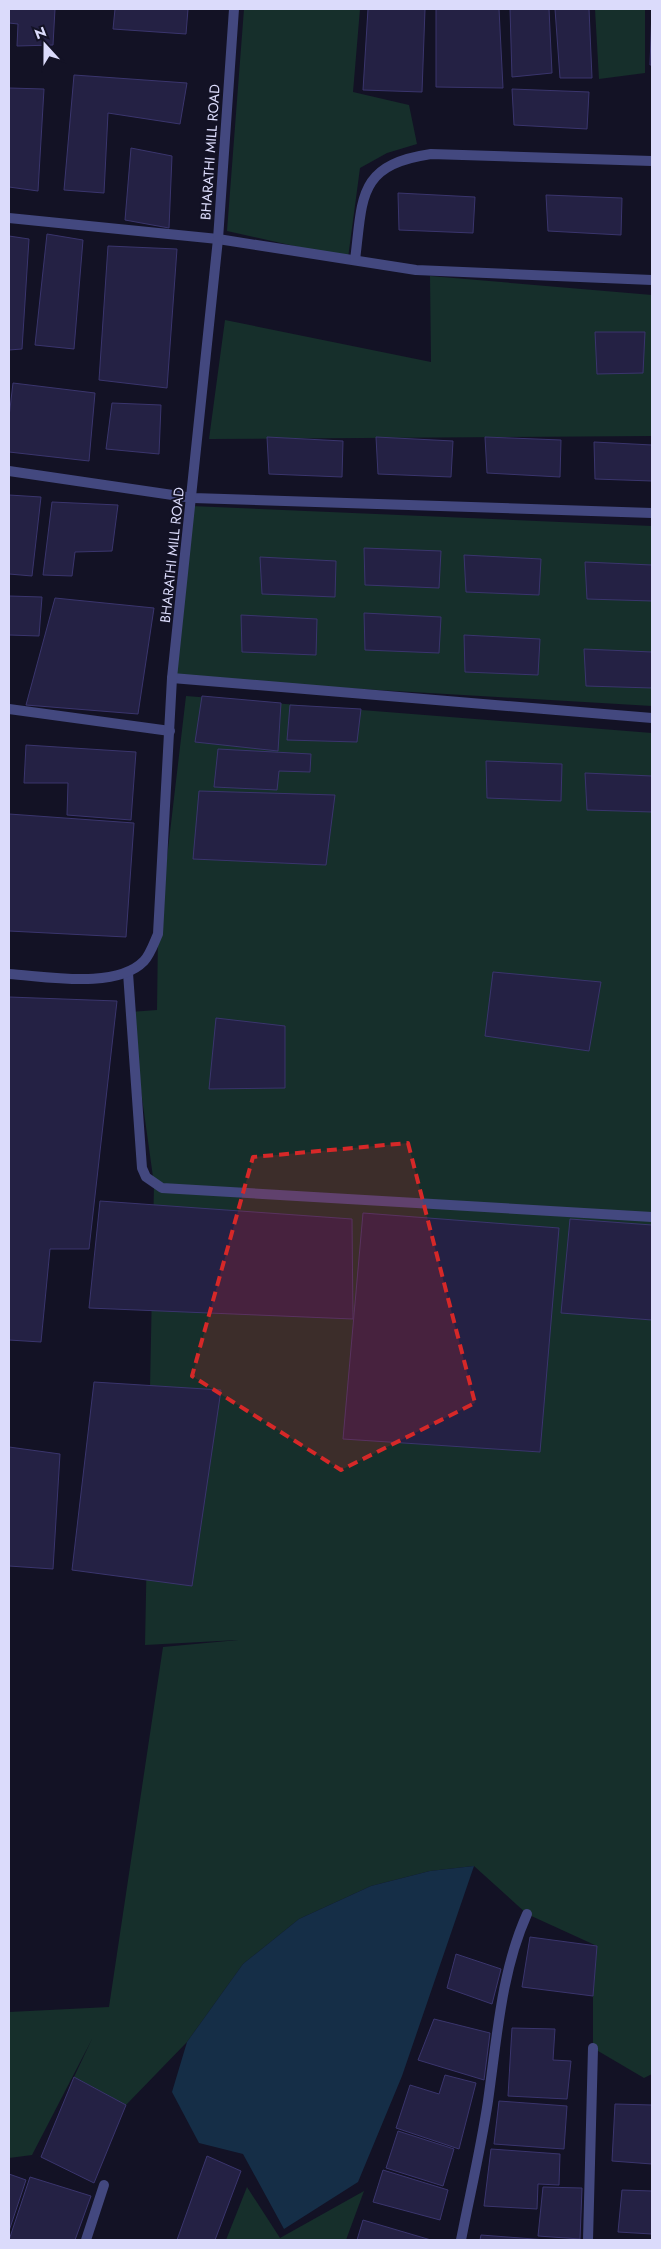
<svg xmlns="http://www.w3.org/2000/svg" width="661" height="2249" font-family="Jost,sans-serif">
	<rect width="100%" height="100%" fill="#131225"/>
	<g fill="#162f2b">
		<path d="M244,9h116l-7,83 56,13 8,39 -30,9 -27,15 -12,90 -121,-27z"/>
		<path d="M595,9h50v64l-46,6z"/>
		<path d="M430,276l222,19v141l-443,3 16,-119 206,42z"/>
		<path d="M191,506l461,20v180l-480,-28z"/>
		<path d="M186,696l466,37v1341l-8,4 -51,-30v-52l4,-50 -70,-32 -53,-48 -44,5 -59,15 -72,33 -56,45 -56,78 -61,63 -52,-28 18,-38 -60,116 -23,3v-146l100,-5 54,-360 75,-7 -93,5 9,-461 -24,-172 27,-2 1,-76z"/>
		<path d="M247,2187l33,51 84,-47 -18,49h-120z"/>
	</g>
	<path fill="#152e47" d="M474,1866l-72,210 -44,106 -74,47 -41,-75 -44,-11 -27,-51 15,-50 56,-78 56,-45 72,-33 59,-15z"/>
	<g fill="#242144" stroke="#3a356d">
		<path d="M9,9h46l-2,36 -36,1 1,-22 -9,-1z"/>
		<path d="M115,9h73l-2,25 -73,-5z"/>
		<path d="M368,9h57l-3,83 -59,-2z"/>
		<path d="M436,9h63l4,79 -67,-1z"/>
		<path d="M510,9h39l3,64 -40,4z"/>
		<path d="M555,9h34l3,69h-32z"/>
		<path d="M652,9v56h-2z"/>
		<path d="M74,75l113,8 -7,41 -72,-11 -4,80 -40,-3z"/>
		<path d="M9,88l35,1 -6,102 -29,-4z"/>
		<path d="M512,89l77,3 -2,37 -73,-4z"/>
		<path d="M131,148l41,8 -3,72 -44,-8z"/>
		<path d="M398,193l77,4 -2,36 -74,-3z"/>
		<path d="M546,195l76,3 -1,37 -73,-4z"/>
		<path d="M47,234l36,6 -9,109 -39,-4z"/>
		<path d="M9,236l20,3 -7,110 -13,1z"/>
		<path d="M108,246l69,3 -10,139 -68,-8z"/>
		<path d="M595,332h50l-2,41 -46,1z"/>
		<path d="M13,383l82,10 -6,68 -80,-9v-35z"/>
		<path d="M112,403l49,2 -2,49 -53,-5z"/>
		<path d="M267,437l76,4 -1,36 -73,-3z"/>
		<path d="M376,437l77,4 -2,36 -73,-3z"/>
		<path d="M485,437l76,3 -1,37 -73,-4z"/>
		<path d="M594,442l58,3v36l-57,-2z"/>
		<path d="M9,495l32,2 -9,79 -23,-2z"/>
		<path d="M52,502l66,3 -6,46 -37,1 -3,24 -29,-1z"/>
		<path d="M364,548l77,3 -2,37 -74,-3z"/>
		<path d="M464,555l77,4 -2,36 -73,-3z"/>
		<path d="M260,557l76,4 -1,36 -73,-3z"/>
		<path d="M585,562l67,3v36l-65,-2z"/>
		<path d="M9,596l33,1 -3,39 -30,-1z"/>
		<path d="M55,598l99,10 -16,106 -112,-9z"/>
		<path d="M364,613l77,4 -2,36 -74,-3z"/>
		<path d="M241,615l76,4 -1,36 -74,-3z"/>
		<path d="M464,635l76,4 -2,36 -73,-3z"/>
		<path d="M584,649l68,3v36l-66,-2z"/>
		<path d="M202,696l79,7 -3,48 -83,-9z"/>
		<path d="M290,705l71,4 -4,33 -70,-2z"/>
		<path d="M26,745l110,7 -5,68 -64,-5 1,-32h-44z"/>
		<path d="M218,749l93,5 -1,18 -31,-1 -2,19 -63,-3z"/>
		<path d="M486,761l76,3 -1,37 -74,-3z"/>
		<path d="M585,773l67,3v36l-65,-2z"/>
		<path d="M199,791l136,4 -9,70 -133,-6z"/>
		<path d="M9,814l125,9 -8,114 -117,-6z"/>
		<path d="M493,972l108,10 -12,69 -104,-15z"/>
		<path d="M9,997l108,4 -28,248h-39l-9,93 -32,-2z"/>
		<path d="M216,1018l69,8v62l-76,1z"/>
		<path d="M100,1201l252,18 1,100 -264,-11z"/>
		<path d="M363,1213l196,15 -19,224 -197,-13z"/>
		<path d="M570,1219l82,6v95l-91,-7z"/>
		<path d="M94,1382l127,8 -29,196 -120,-16z"/>
		<path d="M9,1447l51,7 -7,115 -44,-3z"/>
		<path d="M530,1937l67,9 -4,50 -71,-9z"/>
		<path d="M456,1954l45,15 -9,35 -45,-16z"/>
		<path d="M434,2019l56,14 -6,47 -66,-20z"/>
		<path d="M512,2028l43,1 -2,31 18,1 -4,38 -59,-3z"/>
		<path d="M445,2075l31,8 -17,66 -63,-21 14,-43 29,9z"/>
		<path d="M74,2077l52,28 -32,78 -53,-26z"/>
		<path d="M499,2101l68,5 -3,43 -70,-5z"/>
		<path d="M615,2104l37,1v59l-40,-3z"/>
		<path d="M398,2131l56,18 -11,37 -57,-18z"/>
		<path d="M491,2149l69,5 -1,31 -21,-1 -1,25 -53,-3z"/>
		<path d="M207,2156l34,15 -26,69h-38z"/>
		<path d="M383,2170l65,20 -8,30 -67,-18z"/>
		<path d="M9,2174l17,6 -17,51z"/>
		<path d="M30,2177l61,19 -16,44h-66z"/>
		<path d="M543,2187l39,1 -2,51 -42,-3z"/>
		<path d="M622,2190l30,1v43l-34,-2z"/>
		<path d="M363,2220l68,20h-74z"/>
		<path d="M481,2235l66,5h-67z"/>
	</g>
	<g fill="none" stroke-linecap="round" stroke-linejoin="round">
		<path stroke="#43487f" stroke-width="10" d="M128,973l14,195 4,9 16,11 490,29"/>
		<g stroke="#43487f" stroke-width="10">
			<path d="M9,218l209,21 198,31 236,10"/>
			<path d="M355,260c8,-63 2,-95 76,-106l221,7"/>
			<path d="M9,471l184,27 459,15"/>
			<path d="M172,678l480,40"/>
			<path d="M9,709l161,22"/>
			<path d="M9,974c36,2 107,16 135,-13 6,-6 10,-18 14,-27l14,-256 46,-439 16,-230"/>
			<path d="M86,2240l18,-55"/>
			<path d="M461,2240c9,-46 20,-92 27,-139 9,-63 13,-129 39,-187"/>
			<path d="M588,2240l5,-192"/>
		</g>
	</g>
	<path fill="#d62828" fill-opacity="0.2" stroke="#d62828" stroke-width="4" stroke-dasharray="10 6" stroke-linejoin="round" d="M408,1143l67,260 -134,67 -149,-94 61,-219z"/>
	<g text-anchor="middle" stroke-width="4" stroke-linejoin="round" paint-order="stroke">
		<g font-size="14" fill="#dbdbfb" stroke="#131225">
			<text transform="translate(210 152) rotate(-86)" y="5">BHARATHI MILL ROAD</text>
			<text transform="translate(172 555) rotate(-84)" y="5">BHARATHI MILL ROAD</text>
		</g>
	</g>
	<rect width="661" height="2249" fill="none" stroke="#dbdbfb" stroke-width="20"/>
	<g transform="translate(45 45) rotate(339)" stroke="#131225" stroke-width="4" paint-order="stroke">
	<path d="M0-4L9 19L0 12L-9 19Z" fill="#dbdbfb"/>
	<text y="-8" font-size="14" font-weight="bold" text-anchor="middle" fill="#dbdbfb">N</text>
	</g>
</svg>
